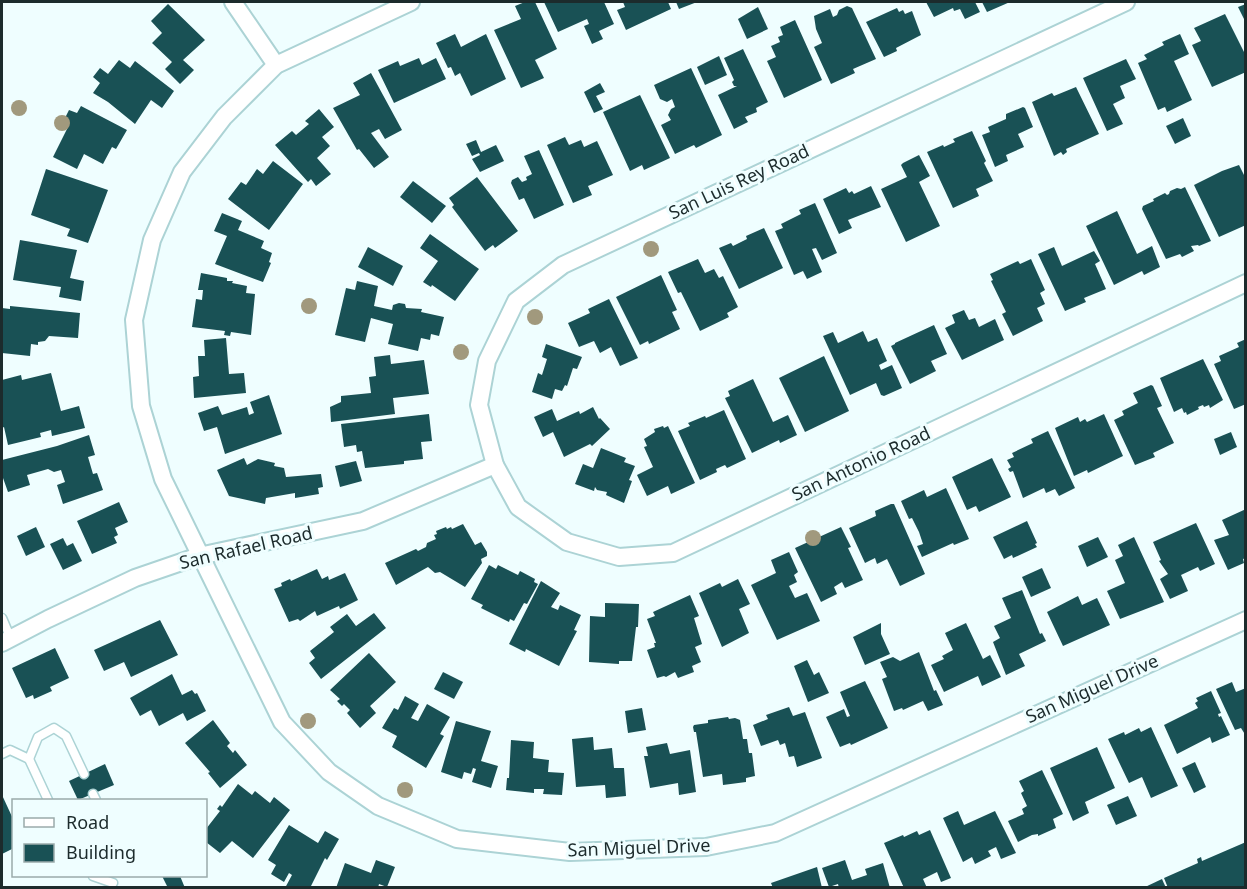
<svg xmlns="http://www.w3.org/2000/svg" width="1247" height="889" font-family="'Noto Sans',sans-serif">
	<rect width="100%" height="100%" fill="#effeff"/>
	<g fill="#195155">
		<path d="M525,2h10l22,47 -22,11 9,18 -23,10 -27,-58 27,-11 -6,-13z"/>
		<path d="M544,2h60l10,22 -15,7 4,8 -11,5 -8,-18 5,-2 -2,-5 -29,13z"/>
		<path d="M623,2h45l3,7 -45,21 -9,-20 8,-3z"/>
		<path d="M676,2h21l-18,7z"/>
		<path d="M926,2h49l5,10 -15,7 -5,-10 -6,2 -1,-3 -19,9z"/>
		<path d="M982,2h28l-23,10z"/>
		<path d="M168,4l37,36 -22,20 11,10 -14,14 -15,-15 7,-7 -20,-19 10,-10 -11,-12z"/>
		<path d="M1246,4v19l-8,-16z"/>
		<path d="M847,6l5,2 24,51 -23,10 2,4 -24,11 -17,-37 8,-4 -6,-14 -2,-13 16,-7 3,8 4,-2 2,-5z"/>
		<path d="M758,7l10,22 -21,10 -9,-20z"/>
		<path d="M897,8l2,4 4,-2 2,4 7,-3 9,24 -25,13 1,3 -13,6 -18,-35z"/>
		<path d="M1225,14l21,42v16l-34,15 -20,-42 9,-4 -7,-13z"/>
		<path d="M795,20l27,60 -38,18 -17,-37 9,-4 -5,-11 9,-4 -2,-5 5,-2 -3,-8z"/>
		<path d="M455,34l6,13 25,-13 20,45 -35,17 -11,-23 -5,3 -4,-9 -3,1 -12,-25z"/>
		<path d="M1180,34l9,20 -15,7 18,39 -25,12 -2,-5 -7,3 -20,-47 9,-4 -3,-4 20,-10 -2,-3z"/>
		<path d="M743,49l25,53 -12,6 1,4 -12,5 3,5 -14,7 -16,-34 19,-9h-3l-2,-4 2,-2 -10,-22z"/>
		<path d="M719,56l8,19 -22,10 -8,-18z"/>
		<path d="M419,58l3,7 14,-7 10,21 -52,24 -16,-33 20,-9 2,5z"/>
		<path d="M1126,59l10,20 -16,7 5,12 -12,6 10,20 -16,7 -24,-53z"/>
		<path d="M119,60l11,8 5,-7 39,30 -12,17 -11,-8 -16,24 -27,-22 -15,-9 7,-10 -7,-6 7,-9 8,6z"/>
		<path d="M691,68l31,67 -26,13 -2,-3 -19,9 -14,-29 10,-5 -3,-5 3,-6 4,-2 -3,-8 -5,3 -7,-3 -6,-14z"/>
		<path d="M371,73l31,57 -17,9 -6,-10 -8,4 18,24 -15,11 -15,-19 -2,1 -24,-42 27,-13 -7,-12z"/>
		<path d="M600,83l5,9 -9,4 7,13 -9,4 -10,-21z"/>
		<path d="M1076,87l23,47 -33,15 1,3 -4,3 -2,-3 -7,4 -22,-54 20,-9 2,3z"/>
		<path d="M640,95l30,63 -26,12 -2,-5 -12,6 -27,-59z"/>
		<path d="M81,106l46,24 -11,19 -4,-2 -9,17 -19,-10 -7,15 -24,-12 14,-28 -6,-3 8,-16 8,3z"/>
		<path d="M1023,107l2,1 8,19 -15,7 6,13 -18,8 2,6 -13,6 -13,-32 8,-3 -2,-5 18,-8v-5z"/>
		<path d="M319,109l15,18 -12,10 8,9 -13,12 14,16 -15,12 -5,-7 -3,3 -33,-37 17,-14 4,4 13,-11 -4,-3z"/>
		<path d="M1183,118l8,18 -16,8 -9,-18z"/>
		<path d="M972,131l14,30 -2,2 9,18 -17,8 3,7 -26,12 -26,-56 16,-7 1,2 11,-5 -2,-3z"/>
		<path d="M565,137l4,8 12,-5 3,7 13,-6 16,34 -25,11 4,9 -19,8 -26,-58z"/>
		<path d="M476,140l5,12 15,-7 8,16 -24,11 -8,-13 8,-4 -1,-2 -7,3 -6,-12z"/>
		<path d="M539,150l25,55 -30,14 -10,-21 -5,2 -8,-17 1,-3 6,-3 4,5 5,-2 -1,-3 6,-3 -8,-18z"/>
		<path d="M919,155l11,21 -11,6 21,44 -34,16 -25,-53 26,-12 -6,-12 2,-2z"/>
		<path d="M273,161l30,23 -34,46 -41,-31 13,-17 5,3 11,-16 6,5z"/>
		<path d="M1239,165l7,14v46l-27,12 -25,-52 28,-14z"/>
		<path d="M46,169l62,21 -20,53 -21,-7 3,-7 -39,-14z"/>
		<path d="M477,177l41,54 -23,17 -2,-3 -8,6 -33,-44 2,-2 -5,-7z"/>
		<path d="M413,181l33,25 -14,17 -32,-26z"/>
		<path d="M871,186l10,21 -33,13 4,8 -13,6 -16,-35 23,-11 3,5 3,-2 2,3z"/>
		<path d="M1185,187l26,54 -12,5 -1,-1 -7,1 3,5 -12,6 -2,-3 -14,5 -24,-50 1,-3 11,-5 -1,-2 12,-6 2,2 2,-1 1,-3 7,-3 4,1z"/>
		<path d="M815,203l22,50 -15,7 -6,-12 -4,1 10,23 -15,7 -4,-8 -9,4 -19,-44 8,-3 -2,-4 20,-10 -2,-4z"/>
		<path d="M1117,211l20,43 15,-8 8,21 -16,8 -2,-4 -28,14 -28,-59z"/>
		<path d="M222,213l20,8 -4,9 26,11 -3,7 11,5 -3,9 2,1 -8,19 -48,-18 12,-28 -13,-5z"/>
		<path d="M764,228l19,40 -44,21 -20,-41 12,-5 2,3 14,-7 -1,-3z"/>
		<path d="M430,234l49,35 -24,32 -23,-16 -1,2 -8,-5 15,-21 -18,-13z"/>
		<path d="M20,240l57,10 -7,28 14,3 -3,20 -22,-4 2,-10 -48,-7z"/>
		<path d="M368,247l35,19 -10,20 -35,-19z"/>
		<path d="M1054,247l8,19 32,-15 6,10 -5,3 11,25 -22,9 2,4 -21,9 -27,-57z"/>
		<path d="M698,259l7,14 9,-4 5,9 4,-2 15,31 -11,6 2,4 -29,14 -19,-39 -3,1 -10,-21z"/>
		<path d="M1031,259l14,31 -5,3 5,11 -8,4 6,13 -30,15 -11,-22 4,-2 -15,-31 2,-1 -3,-6 28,-13 2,3z"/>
		<path d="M201,273l26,5v3h6l-1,2 15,3 -1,7 9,1 -4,41 -20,-3 -1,4 -6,-1 1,-4 -33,-4 4,-28 6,1 1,-10h-5z"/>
		<path d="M661,275l16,35 -5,2 8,17 -31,15 -1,-3 -8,4 -24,-48z"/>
		<path d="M357,281l21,5 -4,20 18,4 1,-5 6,-2 6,1 1,4 16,1 -1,3 23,5 -5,19 -8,-2 -1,6 -9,-2 -3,13 -30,-7 5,-20 -22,-6 -6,24 -30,-7 11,-47 9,2z"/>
		<path d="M609,299l29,59 -18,8 -9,-19 -11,6 -6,-12 -15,6 -11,-24 22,-10 -2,-4z"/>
		<path d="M10,306l70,7 -2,25 -29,-2 -4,5 -7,1v3l-7,-1 -1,12 -28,-3v-45l8,1z"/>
		<path d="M964,310l5,10 6,-2 4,9 16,-8 9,21 -42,20 -17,-32 10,-5 -3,-8z"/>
		<path d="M934,325l13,29 -16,7 5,10 -26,13 -19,-38 4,-2v-1z"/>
		<path d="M863,331l5,11 9,-4 10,23 -8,4 2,5 11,-5 10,23 -18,8 -3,-1 -5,-12 -26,12 -27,-59 10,-4 5,11z"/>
		<path d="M226,338l3,36 15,-1 2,20 -52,5 -1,-21 6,-1 -1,-20h7l-1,-16z"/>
		<path d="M1246,339v65l-12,5 -20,-45 7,-3 -2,-5 20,-9 -2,-4z"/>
		<path d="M546,344l36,13 -5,12 -4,-1 -6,18 -2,-1 -3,6 -7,-2 -3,10 -20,-7 6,-19 4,2 5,-16 -5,-2z"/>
		<path d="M390,355l1,9 33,-4 5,34 -36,4 2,16 -64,8 -1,-15 11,-5v-6l30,-3 -2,-16 7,-1 -2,-19z"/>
		<path d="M824,356l25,55 -44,21 -26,-54z"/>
		<path d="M1203,359l20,41 -13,8 -1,-3 -5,2 -1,-2 -5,2 1,2 -12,6 -1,-3 -2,1 -2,-5 -8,4 -14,-34z"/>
		<path d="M51,373l10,38 18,-5 6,22 -33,8 -1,-6 -11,3 1,4 -33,8 -4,-18 -2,1v-48l19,-5 1,5z"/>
		<path d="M753,379l20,43 15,-7 9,20 -17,8 -1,-3 -27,13 -27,-55 5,-2 -2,-5z"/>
		<path d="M1151,385l2,1 9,20 -5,2 17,35 -21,10 2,4 -20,8 -21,-45 10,-5 -2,-4 16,-8 -5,-10z"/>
		<path d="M269,395l13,39 -57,20 -8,-27 -13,4 -6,-18 20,-7 4,9 25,-8 2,8 5,-2 -4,-11z"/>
		<path d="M593,407l6,12 1,-1 10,11 -18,17 -2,-2 -26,13 -11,-25 -10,5 -9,-20 18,-8 5,12 22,-10 1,3z"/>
		<path d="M724,410l22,49 -19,9 -2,-3 -9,4 1,3 -17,8 -22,-49 12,-5 -2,-3 17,-7 1,2z"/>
		<path d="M429,414l3,27 -11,1 2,17 -19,2v3l-39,4 -3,-17 -5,1 -1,-7 -12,2 -3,-23z"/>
		<path d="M1104,414l19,42 -35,17 -1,-3 -13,6 -19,-48 23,-11 2,5 5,-3 2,3z"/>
		<path d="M663,426l1,2 4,-2 27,57 -24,11 -3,-8 -21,10 -10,-21 16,-8 -9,-20 3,-1 -3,-7 11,-7 -1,-3z"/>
		<path d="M1048,431l27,57 -16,8 -4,-7 -9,4 -2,-5 -21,10 -10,-27 -3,1 -2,-3 3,-2 -4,-7 7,-3 -2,-4 21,-10 -2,-4z"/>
		<path d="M1231,432l6,15 -17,8 -6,-16z"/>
		<path d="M89,435l6,20 -7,2 5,17 4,-1 6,17 -40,14 -6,-19 8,-3 -4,-12 -7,2 -6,-3 -21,6 3,10 -22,7 -5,-14h-1v-18l55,-14z"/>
		<path d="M601,448l25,10 -2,4 11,4 -6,14 3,1 -8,22 -18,-8 1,-3 -10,-2 -2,-3 -1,4 -19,-7 8,-20 10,4z"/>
		<path d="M244,458l3,7 11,-6 17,4 -1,3 10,2 2,9 35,-3 2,13 -5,1 1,6 -24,4v-5l-29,5 -1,6 -36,-8 -12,-26z"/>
		<path d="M992,458l19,39 -32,15 -3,-6 -9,4 -15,-33z"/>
		<path d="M356,461l6,20 -22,6 -5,-21z"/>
		<path d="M946,488l23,51 -15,6 -1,-2 -31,14 -5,-11 6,-2 -4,-12 -7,-14 -3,1 -8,-18 23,-11 3,7z"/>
		<path d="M119,502l9,20 -13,6 3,7 -4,2 3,6 -25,11 -15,-33z"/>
		<path d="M891,504h3l31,70 -25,12 -13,-27 -10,5 -2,-6 -10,5 -16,-35 27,-12 -1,-5z"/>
		<path d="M1246,509v49l-3,1 1,4 -16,7 -14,-30 15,-5 -7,-15z"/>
		<path d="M1027,521l10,22 -2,1 2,3 -24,11 -1,-3 -8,4 -11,-22z"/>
		<path d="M1196,523l19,41 -15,7 -2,-4 -17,8 7,16 -18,8 -10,-20 8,-5 -9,-13 2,-1 -8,-18z"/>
		<path d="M463,524l12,21 6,-3 6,10v4l-6,3 1,4 -17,24 -25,-15 -5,1 -7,-6 -32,18 -11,-22 31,-14 2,2 8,-4 1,-4 9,-4 -2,-4 3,-1 -1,-3 10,-4 1,2 4,-2 1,2z"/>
		<path d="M36,527l9,20 -19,9 -9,-20z"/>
		<path d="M841,527l10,20 -3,1 15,32 -18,8 -3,-6 -8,5 3,7 -16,8 -26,-54z"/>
		<path d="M1098,537l10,20 -21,10 -9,-21z"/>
		<path d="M1134,537l30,65 -44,17 -13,-28 18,-8 -10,-23 8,-4 -5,-11z"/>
		<path d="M63,538l4,8 6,-3 9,18 -19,9 -13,-26z"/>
		<path d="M789,552l9,20 -4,3 3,7 -8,4 6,12 12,-5 13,28 -43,19 -26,-55 25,-12 -5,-13z"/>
		<path d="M489,565l7,4 2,-4 20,10 2,-4 15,8 -1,3 4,2 -11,20 -3,-1 -10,18 -4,-2 -1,3 -28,-14 2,-3 -12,-6z"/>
		<path d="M1042,568l9,20 -20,9 -9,-20z"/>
		<path d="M317,569l5,10 6,-3 1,4 16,-7 13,27 -18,9 -1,-3 -22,10 -2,-5 -15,10 -2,-2 -9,3 -15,-33 8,-3 -1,-3 9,-4 1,2z"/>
		<path d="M738,579l12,25 -11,5 10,24 -27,14 -23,-54 21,-10 2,4z"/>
		<path d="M541,581l19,12 -9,14 7,3 2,-5 21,10 -7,15 3,1 -18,35 -33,-17 -1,3 -16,-8z"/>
		<path d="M1022,590l18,44 2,-1 4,8 -27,13 6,12 -19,9 -13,-33 7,-4 -6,-12 17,-8 -9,-20z"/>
		<path d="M690,595l9,21 -5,2 8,26 -7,3 6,15 -9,4 2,6 -16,6 -3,-6 -9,5 -2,-1 -7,2 -10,-28 8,-3 -1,-4h2l-9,-24 8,-3 -2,-4z"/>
		<path d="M1078,596l4,9 15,-7 13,27 -47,21 -16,-34z"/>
		<path d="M605,603l34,1 -1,23h-2l-4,34h-13v3l-30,-2 1,-46 15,1z"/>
		<path d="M374,613l12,15 -65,51 -12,-16 6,-5 -5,-7 24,-19 -4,-5 17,-13 9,12z"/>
		<path d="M160,620l18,35 -47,22 -7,-15 -20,9 -10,-21z"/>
		<path d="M881,623v11l9,20 -25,11 -12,-28z"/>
		<path d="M966,623l17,36 7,-4 11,22 -19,9 -4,-10 -34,16 -13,-27 13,-6 -2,-3 11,-6 -8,-17z"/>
		<path d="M55,648l14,30 -19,9 2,4 -18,8 -1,-4 -7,3 -14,-30z"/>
		<path d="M919,652l15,39 2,-1 7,15 -15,6 -5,-10 -20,9 -1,-2 -8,3 -12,-32 5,-2 -7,-15 13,-5 7,4z"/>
		<path d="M369,653l27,29 -26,24 6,7 -16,15 -13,-15 3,-3 -6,-6 -2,2 -5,-5 3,-2 -10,-9z"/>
		<path d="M807,660l7,15 5,-3 10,21 -21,9 -14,-36z"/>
		<path d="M443,672l20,10 -9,17 -20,-10z"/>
		<path d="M172,674l10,21 10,-5 3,4 2,-1 9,18 -19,10 -4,-8 -24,13 -8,-16 -11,6 -10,-18z"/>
		<path d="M865,681l23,47 -37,17 -1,-2 -10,4 -14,-30 18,-8 3,8 3,-1 -10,-24z"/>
		<path d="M1232,682l4,10 10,-4v48l-5,-8 -6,2 -19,-41z"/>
		<path d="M1211,691l10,22 -3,1 1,3 2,-1 9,19 -18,8 -2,-6 -33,17 -13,-29 34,-17 -3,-5 3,-2 -2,-3z"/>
		<path d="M405,696l14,8 -8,14 7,3 9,-17 23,13 -10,17 4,2 -18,32 -34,-21 5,-11 -15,-8 12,-20 4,2z"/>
		<path d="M789,707l4,9 12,-4 17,46 -25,9 -3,-11 -5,1 -4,-14 -5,2 -2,-5 -17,6 -8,-21 15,-6 -2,-4z"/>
		<path d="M642,708l4,22 -18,3 -3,-22z"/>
		<path d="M728,717l1,2 6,-1 5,2 3,19h4l2,14h3l3,23 -9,2v4l-23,3 -1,-11 -19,3 -7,-45h-2l-1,-5 1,-2 14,-2v-3z"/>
		<path d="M213,720l17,23 -3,3 6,7 2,-3 12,15 -27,23 -12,-15 2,-1 -25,-29z"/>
		<path d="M456,721l35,10 -10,30 17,5 -7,22 -19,-6 4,-13 -3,-1 -2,6 -7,-2 -2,7 -21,-7z"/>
		<path d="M1151,727l27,59 -27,12 -9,-21 -13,6 -21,-44 16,-7 1,3 14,-7 2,4z"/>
		<path d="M593,737l1,13 18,-2 2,20h10l2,28 -20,2 -1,-13 -29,2 -4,-48z"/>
		<path d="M511,740l23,2 -1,16 16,2 -1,12 16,1 -2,22 -19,-1 1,-5h-10v4l-28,-3 1,-12h2z"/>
		<path d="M667,743l3,11 20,-4 6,42 -17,3 -1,-12 -28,5 -6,-32h4l-2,-9z"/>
		<path d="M1097,747l18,41 -30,14 4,11 -16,8 -23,-53z"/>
		<path d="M1195,762l11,25 -12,6 -12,-25z"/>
		<path d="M105,764l9,21 -36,15 -9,-19z"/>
		<path d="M1042,770l21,44 -10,5 3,9 -18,8v-2l-6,1 -14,7 -10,-21 16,-7 -2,-5 5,-3 -6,-13 3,-2 -5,-10z"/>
		<path d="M238,784l14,11 3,-4 15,12 4,-6 16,13 -37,48 -21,-17 -12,12 -14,-11v-13l14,-18 -3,-2 3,-4 2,2z"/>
		<path d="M2,795l12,26v27l-12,6z"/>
		<path d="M1128,796l9,20 -21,9 -9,-20z"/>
		<path d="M958,811l6,14 31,-14 21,42 -15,6 -5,-12 -8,4 3,5 -16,8 -3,-7 -9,5 -20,-44z"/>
		<path d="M289,825l29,18 7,-12 14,8 -12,21 -2,-2 -15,30h-25l7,-13 -3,-2 -5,9 -13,-8 5,-9 -8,-5z"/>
		<path d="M930,830l21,48 -10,4 -4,-10 -14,7 4,9h-23l-20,-45 19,-8 1,2 13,-6 2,4z"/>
		<path d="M1246,842v46h-78l-4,-10 34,-15 -1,-4 4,-2 1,4z"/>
		<path d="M376,860l19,7 -8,20 -8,-3 -1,4h-42l9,-25 26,10z"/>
		<path d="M845,860l7,20 15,-5 -2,-6 18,-6 7,25h-51l-1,-4 -9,3 -7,-19z"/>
		<path d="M817,867l5,21h-49l-2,-5z"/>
		<path d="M162,876h18l5,12h-17z"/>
		<path d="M1162,879l4,9h-23z"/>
	</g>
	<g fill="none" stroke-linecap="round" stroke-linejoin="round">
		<defs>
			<g id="service">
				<path d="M2,618l9,21"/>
				<path d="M2,754l8,-4 19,9 19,41"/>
				<path d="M29,759l9,-22 16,-9 12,8 18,38"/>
				<path d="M93,794l3,6"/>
				<path d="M93,876l20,7"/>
			</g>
			<g id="minor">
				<path d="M233,2l43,63"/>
				<path d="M411,2l-135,63 -52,52 -42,55 -30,68 -18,80 7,86 22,73 119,243 47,50 49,34 79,33 113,13 136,-5 69,-14 471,-213"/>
				<path d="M1126,2l-563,263 -47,36 -29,60 -8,44 16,60 23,42 49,35 52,15 54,-4 573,-270"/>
				<path d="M2,643l46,-24 87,-41 64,-22 164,-35 132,-56"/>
			</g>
		</defs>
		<use href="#service" stroke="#acd3d5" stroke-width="11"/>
		<use href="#minor" stroke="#acd3d5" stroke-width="20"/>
		<use href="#service" stroke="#fff" stroke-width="8"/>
		<use href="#minor" stroke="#fff" stroke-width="16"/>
	</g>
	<g fill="#a1997d">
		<circle cx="19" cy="108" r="8"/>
		<circle cx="62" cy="123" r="8"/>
		<circle cx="651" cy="249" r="8"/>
		<circle cx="309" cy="306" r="8"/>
		<circle cx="535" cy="317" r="8"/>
		<circle cx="461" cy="352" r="8"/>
		<circle cx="813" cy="538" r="8"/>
		<circle cx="308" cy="721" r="8"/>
		<circle cx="405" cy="790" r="8"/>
	</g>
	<g text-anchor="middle" stroke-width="6" stroke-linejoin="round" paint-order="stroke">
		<g font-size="18" fill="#1c2b2c" stroke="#effeff">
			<text transform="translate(739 182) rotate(-25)" y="6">San Luis Rey Road</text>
			<text transform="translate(861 464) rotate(-25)" y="6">San Antonio Road</text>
			<text transform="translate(246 548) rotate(-13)" y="6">San Rafael Road</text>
			<text transform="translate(1092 689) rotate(-24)" y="6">San Miguel Drive</text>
			<text transform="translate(639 848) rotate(-2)" y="6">San Miguel Drive</text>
		</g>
	</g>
	<rect width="1247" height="889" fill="none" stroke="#1c2b2c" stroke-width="6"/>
	<rect x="12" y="799" width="195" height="78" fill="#effeff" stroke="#9baaab" stroke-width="1.5"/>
	<rect x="24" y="818" width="30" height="9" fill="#ffffff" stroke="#9baaab" stroke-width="1.5"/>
	<text x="66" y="829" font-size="18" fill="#1c2b2c">Road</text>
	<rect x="24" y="844" width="30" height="18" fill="#195155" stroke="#9baaab" stroke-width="1.5"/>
	<text x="66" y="859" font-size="18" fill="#1c2b2c">Building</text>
</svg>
